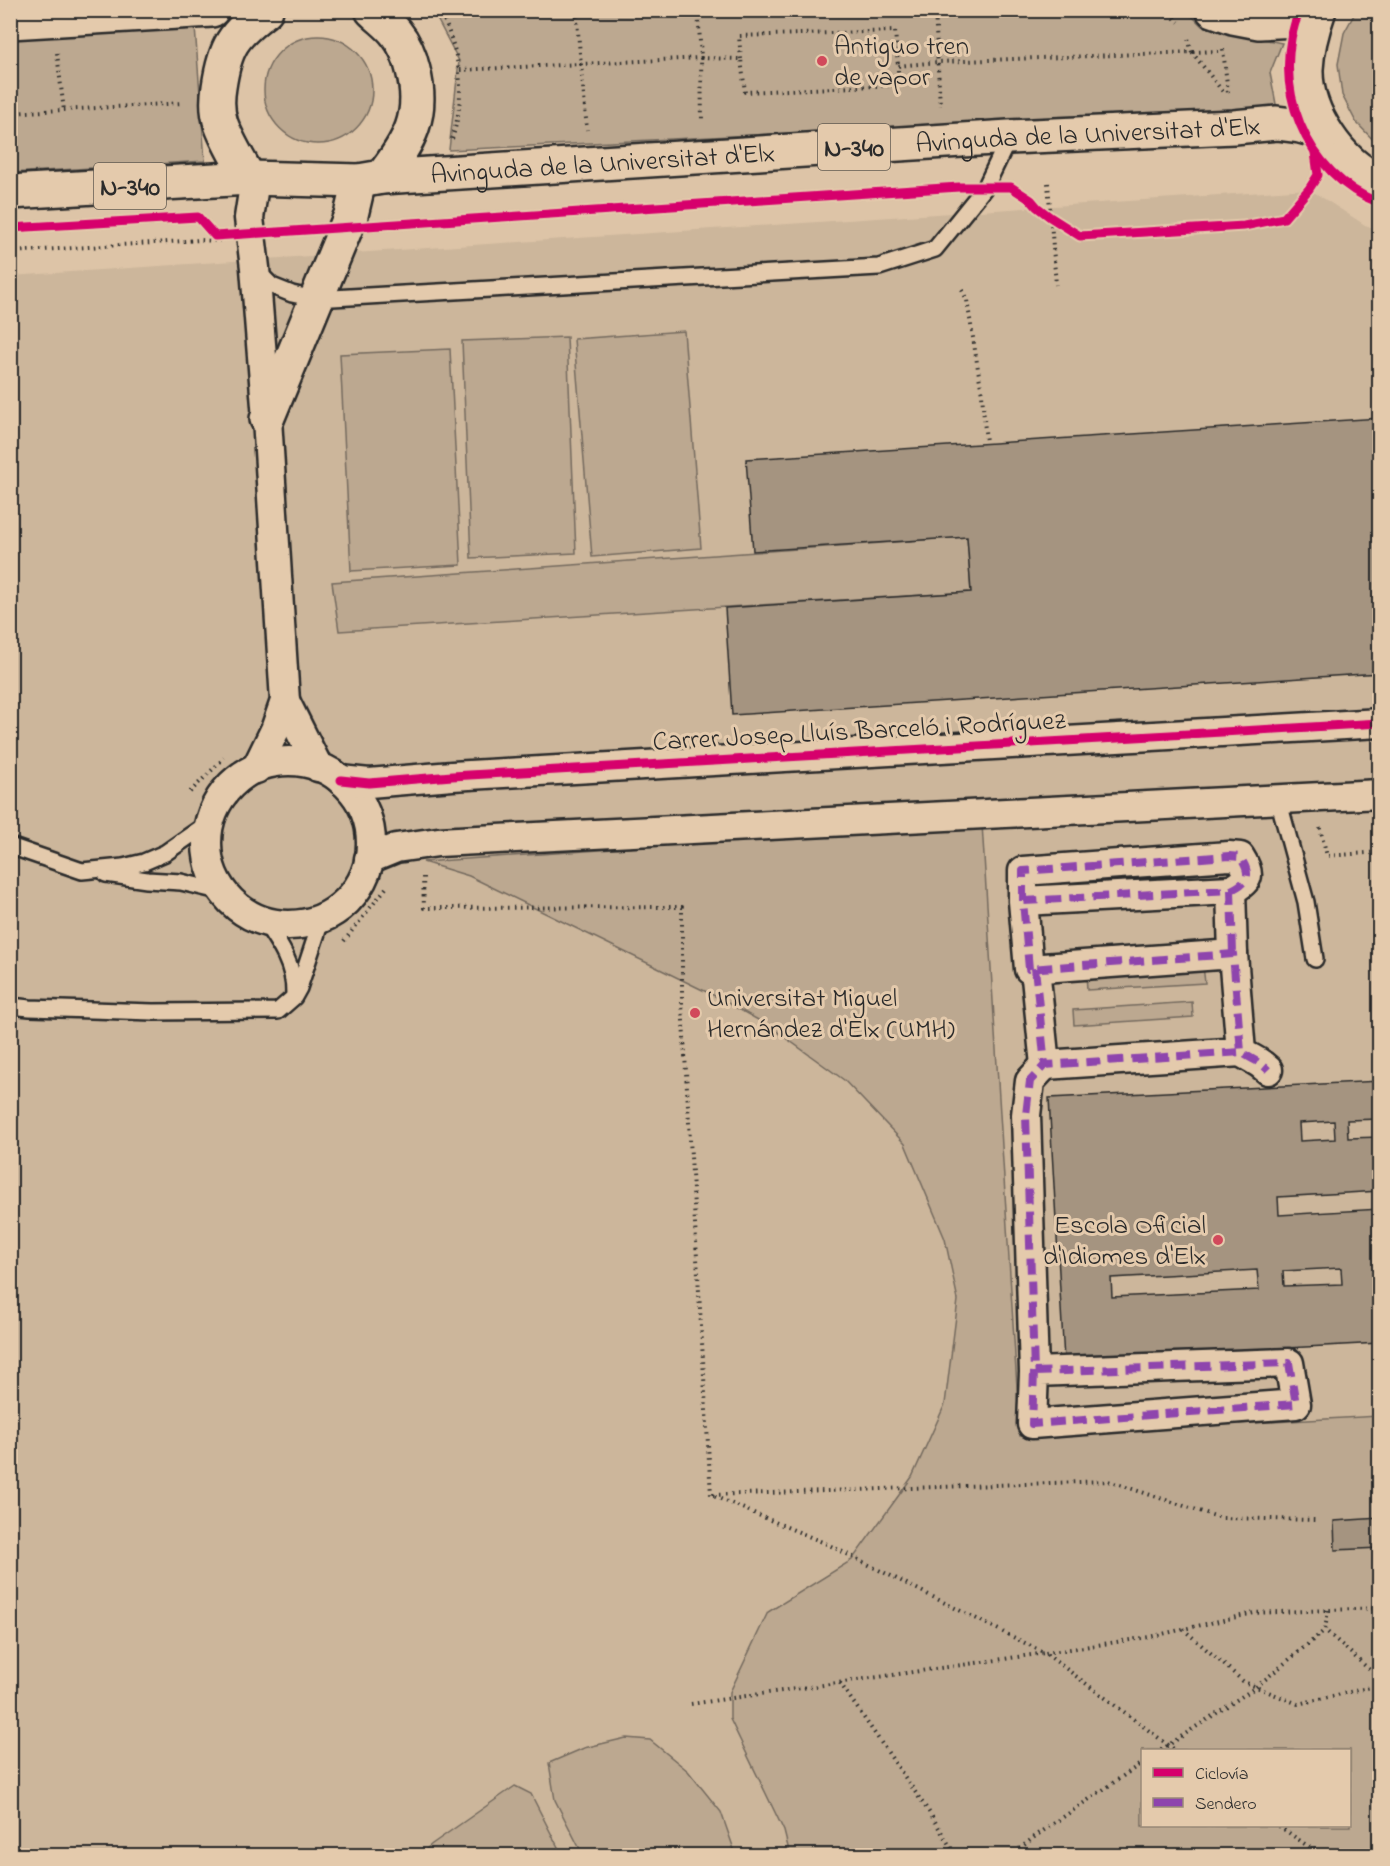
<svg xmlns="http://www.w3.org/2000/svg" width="1390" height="1866" font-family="'Indie Flower',sans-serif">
	<rect width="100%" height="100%" fill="#ddc4a7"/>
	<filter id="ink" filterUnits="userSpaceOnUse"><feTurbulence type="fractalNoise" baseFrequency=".0167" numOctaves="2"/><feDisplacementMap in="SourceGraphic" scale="12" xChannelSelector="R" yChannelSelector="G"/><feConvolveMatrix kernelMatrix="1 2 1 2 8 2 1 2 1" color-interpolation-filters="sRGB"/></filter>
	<g filter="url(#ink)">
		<path fill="#ccb69b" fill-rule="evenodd" d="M1309,189l56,36 14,5v1625l-1368,1v-1580zM1142,1750h208v76h-208z"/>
		<g fill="#bca890" stroke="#746a5e" stroke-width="1.5" fill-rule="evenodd">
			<path d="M522,10h664l16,16 80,17 -12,30 7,36 -828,41 10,-89 -24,-46z"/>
			<path d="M1356,11h23v135l-23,-24 -14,-27 -4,-31 6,-31z"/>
			<path d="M195,27l10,134 -194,12v-135z"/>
			<circle cx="318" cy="90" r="54"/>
			<path d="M684,331l17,217 -109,9 -18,-218z"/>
			<path d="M567,337l9,216 -105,5 -9,-217z"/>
			<path d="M450,349l11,216 -110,6 -11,-217z"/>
			<path d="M967,537l4,55 -632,39 -7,-49z"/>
			<path d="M982,824l38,612 359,-20v439h-589l-6,-24 -54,-112v-27l38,-80 84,-52 60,-83 33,-73 13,-104 -13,-61 -40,-95 -61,-64 -75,-54 -54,-30 -246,-120 -46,-14zM1142,1750h208v76h-208z"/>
			<path d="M1203,966l2,17 -118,7 -1,-17z"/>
			<path d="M1192,1002l1,15 -119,8 -1,-15z"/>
			<path d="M626,1738l24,2 38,31 33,41 15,43h-153l-28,-55 -6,-37 35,-15z"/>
			<path d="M515,1786l16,8 31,61h-143l13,-11z"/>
		</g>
		<g fill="#a59480" stroke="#2b2b2b" stroke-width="1.5" fill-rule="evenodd">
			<path d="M1380,418v255l-648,42 -7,-107 246,-16 -4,-55 -214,14 -7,-92z"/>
			<path d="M1380,1081v38l-33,1 1,18 32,-1v54l-102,6 1,18 101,-6v134l-316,17 -15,-262zM1334,1121l1,18 -35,2 -1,-18zM1341,1268l1,16 -58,2 -1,-15zM1257,1270l2,20 -147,7 -1,-19z"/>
			<path d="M1380,1518v30l-45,2 -1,-29z"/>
		</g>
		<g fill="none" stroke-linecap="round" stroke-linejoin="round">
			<defs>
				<g id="lane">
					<path d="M257,271l15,15 20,8 23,5 564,-32 56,-18 51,-63 23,-48"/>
					<path d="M1278,799l28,103 9,57"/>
					<path d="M10,846l72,25 41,-4 21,-5 21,-9 46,-32"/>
					<path d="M106,874l41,6 34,2 42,10"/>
					<path d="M264,921c15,22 31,45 30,73"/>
					<path d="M10,1006l20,2 123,4 125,-1 16,-14 5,-9 23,-70"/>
				</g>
				<g id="street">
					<path d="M255,179l-6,39 6,50 12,151 18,282 -10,29 -19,39"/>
					<path d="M285,701l33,66"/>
					<circle cx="289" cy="843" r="82"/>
					<path d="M341,780l28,3 83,-7 928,-53"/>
					<path d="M369,859l27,-11 42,-6 942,-48"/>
					<path d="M1231,890l2,64"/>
					<path d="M1023,901v-30l206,-15 11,1c11,17 10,24 -9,33l-208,11 6,68 204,-15 8,98c11,8 17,8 27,18"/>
					<path d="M1035,968l10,97 196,-13"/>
					<path d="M1034,1372l-2,52 264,-20 -7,-41 -255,9 -8,-257 4,-34 15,-16"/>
				</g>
				<g id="highway">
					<path d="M372,10c8,8 17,14 24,23 9,11 14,24 17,37 12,46 -4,72 -31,107"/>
					<path d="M1213,10l20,7 26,5 37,-2 19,-10"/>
					<path d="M1319,10c-7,20 -12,38 -13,59 -1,43 34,96 74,112"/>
					<path d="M10,22l202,-12"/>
					<path d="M249,178c-10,-17 -21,-35 -28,-54 -4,-12 -4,-25 -2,-37 6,-41 14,-52 47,-77"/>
					<path id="s1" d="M10,192l239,-14 110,3 23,-4 627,-40 225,-10 43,-4 23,3 26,7"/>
					<path d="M267,419l84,-204 8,-34"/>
				</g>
			</defs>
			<use href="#lane" stroke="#2b2b2b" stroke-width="20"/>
			<use href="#street" stroke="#2b2b2b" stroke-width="33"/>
			<use href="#highway" stroke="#2b2b2b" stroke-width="38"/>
			<g stroke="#2b2b2b" stroke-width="4" stroke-dasharray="1.5 4.5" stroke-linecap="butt">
				<path d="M576,10l11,120"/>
				<path d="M698,10l3,48 40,1 4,33 153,-7v-19l40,-4 254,-10 -5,-17"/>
				<path d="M935,10l5,96"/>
				<path d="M1165,10l14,12"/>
				<path d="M1223,49l5,44"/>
				<path d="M1192,52l31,40"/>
				<path d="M1193,52l25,-1"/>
				<path d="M57,53l7,58"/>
				<path d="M741,59l-2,-23 156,-5 3,35"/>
				<path d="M460,70l241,-12 1,63"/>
				<path d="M10,113l173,-10"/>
				<path d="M452,139c14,-45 9,-79 -9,-122l101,-7"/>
				<path d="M1048,183l8,102"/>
				<path d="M10,252l190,-12 20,1"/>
				<path d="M962,290l5,10 15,94 4,49"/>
				<path d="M190,792l34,-34"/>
				<path d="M1320,828l7,28 53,-4"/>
				<path d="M423,877l1,31 258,-1v97l29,491 116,49 218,109 104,-16 105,-24 126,-5"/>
				<path d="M344,941l42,-53"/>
				<path d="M713,1495l395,-14 113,37 94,2"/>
				<path d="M1328,1610l-3,20 55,49"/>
				<path d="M1183,1629l61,53 54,22 82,-19"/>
				<path d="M840,1683l91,132 25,41"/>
				<path d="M691,1704l354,-51 130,97"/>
				<path d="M1161,1750l95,-63 69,-57"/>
				<path d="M1279,1826l33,23 18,7"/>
				<path d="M1010,1856l27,-21 105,-72"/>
			</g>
			<use href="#lane" stroke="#e4caac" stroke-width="15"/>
			<use href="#street" stroke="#e4caac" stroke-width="28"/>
			<use href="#highway" stroke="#e4caac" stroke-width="33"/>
			<g stroke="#8e44ad" stroke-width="8" stroke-dasharray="15 8" stroke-linecap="butt">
				<path d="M1231,890l2,64"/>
				<path d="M1023,901v-30l206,-15 11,1c11,17 10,24 -9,33l-208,11 6,68 204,-15 8,98c11,8 17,8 27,18"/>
				<path d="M1035,968l10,97 196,-13"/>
				<path d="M1034,1372l-2,52 264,-20 -7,-41 -255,9 -8,-257 4,-34 15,-16"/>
			</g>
			<defs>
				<g id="cycleway">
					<path d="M1300,10c-32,72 5,166 80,193"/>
					<path d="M10,228l188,-11 17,19 744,-49h52l20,13 6,7 13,10 30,19 164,-10 40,-8 25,-29 9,-14 -3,-22"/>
					<path d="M341,780l28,3 83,-7 928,-53"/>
				</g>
			</defs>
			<use href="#cycleway" stroke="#e4caac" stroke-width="13"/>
			<use href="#cycleway" stroke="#d6006c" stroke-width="9"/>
		</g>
	</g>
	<g fill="#d1495b" stroke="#e4caac" stroke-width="2">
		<circle cx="822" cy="61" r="6"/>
		<circle cx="695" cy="1013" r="6"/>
		<circle cx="1218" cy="1240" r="6"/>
	</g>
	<g text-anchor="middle" stroke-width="6" stroke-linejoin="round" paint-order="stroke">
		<g fill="#e4caac" stroke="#625b52" stroke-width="1.5">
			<rect x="818" y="124" width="72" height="46" rx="4.5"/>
			<rect x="94" y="163" width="72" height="46" rx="4.5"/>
		</g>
		<g font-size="26" font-weight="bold" fill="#2b2b2b">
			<text x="854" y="156">N-340</text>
			<text x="130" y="195">N-340</text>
		</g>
		<g font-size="27" fill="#2b2b2b" stroke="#e4caac" text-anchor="start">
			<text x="834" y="54">Antiguo tren<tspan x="834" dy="31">de vapor</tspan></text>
			<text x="707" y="1006">Universitat Miguel<tspan x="707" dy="31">Hernández d'Elx (UMH)</tspan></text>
			<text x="1206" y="1233" text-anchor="end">Escola Oficial<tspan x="1206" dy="31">d'Idiomes d'Elx</tspan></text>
		</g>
		<g font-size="27" fill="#2b2b2b" stroke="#e4caac">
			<text dy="9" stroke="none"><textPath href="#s1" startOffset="1080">Avinguda de la Universitat d'Elx</textPath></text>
			<text dy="9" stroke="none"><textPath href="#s1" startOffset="594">Avinguda de la Universitat d'Elx</textPath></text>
			<text transform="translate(859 730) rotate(-3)" y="9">Carrer Josep Lluís Barceló i Rodríguez</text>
		</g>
	</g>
	<rect width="1390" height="1866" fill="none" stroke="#e4caac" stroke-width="36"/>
	<rect x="18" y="18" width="1354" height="1830" fill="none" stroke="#2b2b2b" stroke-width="2" filter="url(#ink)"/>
	<rect x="1141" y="1749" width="210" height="78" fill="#e4caac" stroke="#9a8a78" stroke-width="1.5"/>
	<rect x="1153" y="1768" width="30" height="9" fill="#d6006c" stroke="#9a8a78" stroke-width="1.5"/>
	<text x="1195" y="1779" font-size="18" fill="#2b2b2b">Ciclovía</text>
	<rect x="1153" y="1798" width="30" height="9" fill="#8e44ad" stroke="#9a8a78" stroke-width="1.5"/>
	<text x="1195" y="1809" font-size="18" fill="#2b2b2b">Sendero</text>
</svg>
